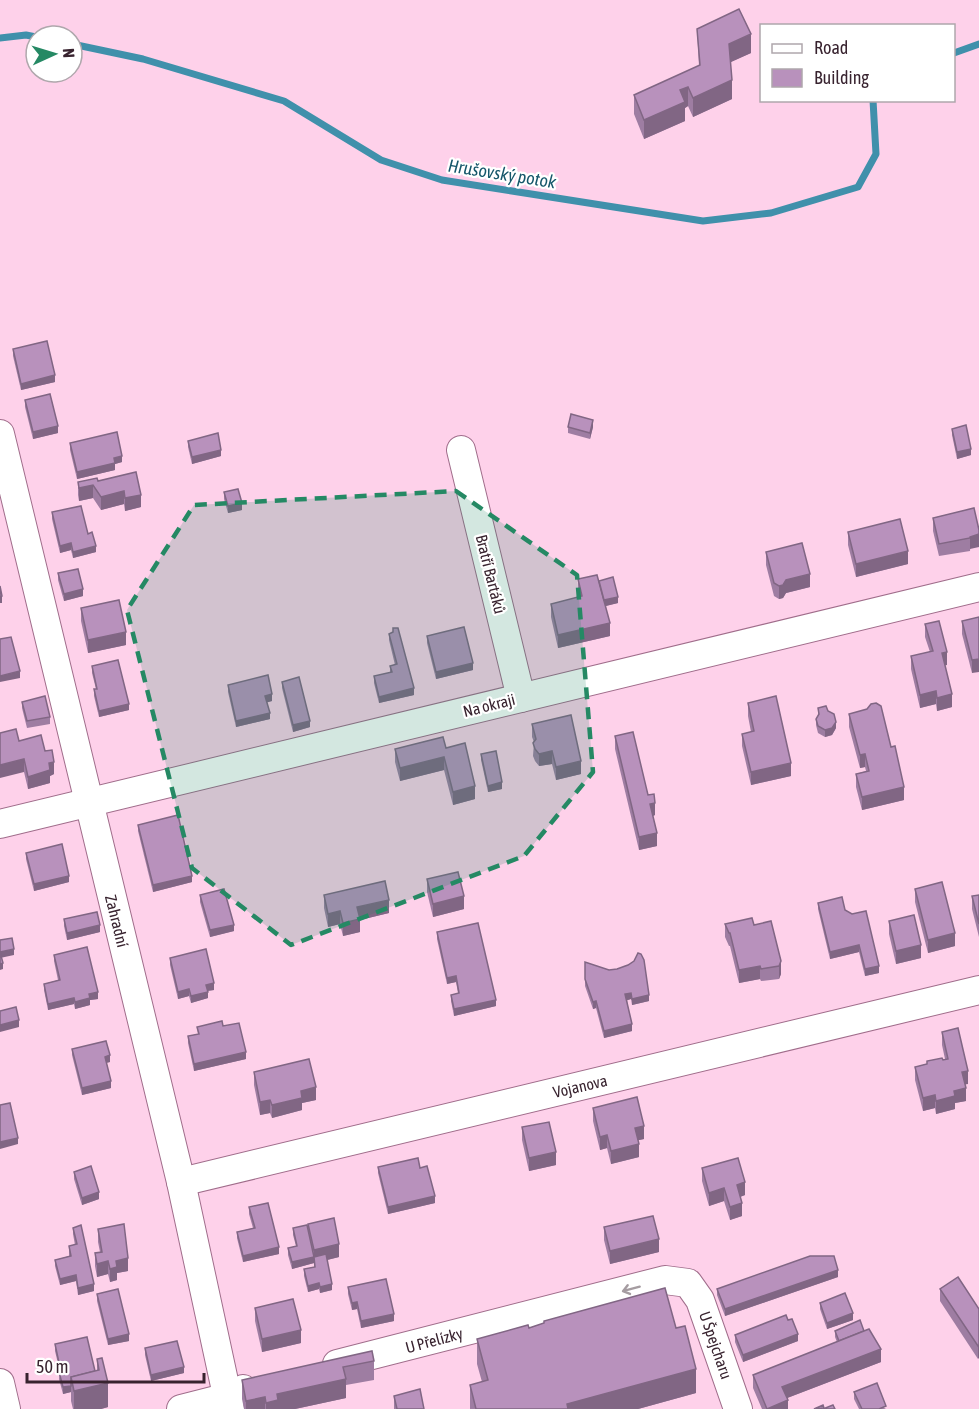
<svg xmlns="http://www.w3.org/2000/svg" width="979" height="1409" font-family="'Asap Condensed',sans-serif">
	<rect width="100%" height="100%" fill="#fed1ea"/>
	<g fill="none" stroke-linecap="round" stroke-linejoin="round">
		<g stroke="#4090ab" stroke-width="7">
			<path d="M0,38l26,-3 10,2"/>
			<path d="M72,44l71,15 141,42 97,59 61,20 261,41 68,-8 87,-26 18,-33 -3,-54"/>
			<path d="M954,53l25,-9"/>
		</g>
		<defs>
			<g id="street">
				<path d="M0,434l181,748 49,227"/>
				<path d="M461,450l60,248"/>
				<path d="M0,824l979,-237"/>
				<path d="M181,1182l798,-192"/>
				<path d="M337,1364l328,-84 23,3 12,17 38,109"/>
				<path d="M0,1383l6,26"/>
				<path d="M181,1409l47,-12 15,-8"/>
			</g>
		</defs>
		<use href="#street" stroke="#a06d8b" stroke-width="30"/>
		<use href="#street" stroke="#fff" stroke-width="28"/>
	</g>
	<g fill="#9e7da2">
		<path d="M697,29l54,24 -21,9 2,37 -39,18 -5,-11 -3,2v13l-41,18 -10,-25v-19l65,-29z"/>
		<path d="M13,349l42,33 -34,8 -8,-34z"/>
		<path d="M25,400l33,33 -25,6 -8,-32z"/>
		<path d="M568,427h25l-3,12 -22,-6z"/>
		<path d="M952,429l19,26 -14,4 -5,-24z"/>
		<path d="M188,441l33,15 -29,8 -4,-17z"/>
		<path d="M70,443l52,19 -7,2v6l-38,9 -7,-29z"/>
		<path d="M136,472l5,35 -16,4 -1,-7 -23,6 -8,-12 -14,3 -1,-6v-13l20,-1z"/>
		<path d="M224,492l18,18 -14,3 -4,-14z"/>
		<path d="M974,508l-4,43 -31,5 -6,-25v-13z"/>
		<path d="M52,512l44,40 -23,6 -2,-8 -11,3 -8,-34z"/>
		<path d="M848,532l60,32 -52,13 -8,-32z"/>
		<path d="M766,552l44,35 -24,6 -3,5 -4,1 -5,-3 -8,-31z"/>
		<path d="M58,573l25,23 -19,5 -6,-21z"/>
		<path d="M578,579l21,2 19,22 -13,3 5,30 -52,12 -7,-31v-13l28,-7 -1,-5z"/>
		<path d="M81,608l45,37 -38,8 -7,-32z"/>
		<path d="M979,617l-7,56 -10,-39v-13z"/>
		<path d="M925,624l22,41h-2l7,42 -15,4 -1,-7 -16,4 -9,-39v-13l19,-4 -5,-15z"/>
		<path d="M389,634l25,61 -35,8 -5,-20v-7l16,-3v-7l5,-1 -6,-25z"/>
		<path d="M427,636l46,34 -37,9 -9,-36z"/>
		<path d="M92,666l37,44 -30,7 -5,-21v-7h2l-4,-16z"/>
		<path d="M282,682l28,45 -17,5 -11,-44z"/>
		<path d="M228,685l44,16 -5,1 3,17 -34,8 -8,-35z"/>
		<path d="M22,702l28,15v7l-23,4 -5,-20z"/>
		<path d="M748,703l43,73 -40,9 -9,-39v-12l9,-2 -3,-16z"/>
		<path d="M818,708l10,3 8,17 -4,7 -7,2 -7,-4 -2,-8v-6l2,-3z"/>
		<path d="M849,714l55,86 -42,10 -6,-23v-13l10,-3 -1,-4 -5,1 -11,-41z"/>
		<path d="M532,724l49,50 -25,6 -4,-16 -13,2 -4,-5 -2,-5 1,-14 -2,-5z"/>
		<path d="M615,736l33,59 7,20 -2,1 4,30 -18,4 -24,-101z"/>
		<path d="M19,741l26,10 9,23 -4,2v7l-22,6 -4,-17z"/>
		<path d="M446,748l29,51 -22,6 -9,-35 -44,11 -5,-19v-13z"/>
		<path d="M481,754l21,35 -14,3 -7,-32z"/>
		<path d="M138,825l54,57 -39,10 -15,-61z"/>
		<path d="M26,853l43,29 -35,9 -8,-32z"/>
		<path d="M427,879l37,30 -31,8 -6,-25z"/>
		<path d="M915,889l40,57 -27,7 -13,-51z"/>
		<path d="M200,895l34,36 -24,6 -10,-35z"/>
		<path d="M324,895l65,18 -29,7v12l-17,4 -3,-12 -12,3 -4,-19z"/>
		<path d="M979,895v42l-7,-28v-13z"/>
		<path d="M818,903l27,7 34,63 -14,3 -6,-24 -29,7 -12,-50z"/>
		<path d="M64,919l36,13 -33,8 -3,-14z"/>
		<path d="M889,921l32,37 -25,6 -7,-30z"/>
		<path d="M725,924l29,1 27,36v13l-2,5 -18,2 -1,-2 -21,4 -9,-37h-1l-4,-9z"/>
		<path d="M437,932l59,74 -42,10 -3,-15v-6l7,-2 -2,-11 -9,2 -10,-45z"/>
		<path d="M54,955l44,44 -8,1v5l-15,4 -1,-5 -26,6 -4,-20v-6l14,-4 -4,-19z"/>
		<path d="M170,958l44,32 -7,1 1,7 -17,5 -2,-7 -11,3 -8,-34z"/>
		<path d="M585,962l64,39 -17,4 -1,-6 -4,1 5,31 -28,7 -8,-30 -3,1 -8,-23z"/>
		<path d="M223,1026l23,33 -52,12 -6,-28v-7l10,-2 -1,-7z"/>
		<path d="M942,1032l26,52h-3l1,17 -11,2v6l-19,5 -1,-6 -12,3 -8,-31v-13l30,-8 -3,-14z"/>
		<path d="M72,1049l38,13 -4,1 5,25 -29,7 -10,-40z"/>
		<path d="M254,1072l62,28 -14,3v7l-30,8 -2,-5 -10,2 -6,-30z"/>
		<path d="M593,1108l51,31 -6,1 1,17 -28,7 -4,-16 -7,2 -7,-29z"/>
		<path d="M522,1127l34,38 -27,6 -7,-31z"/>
		<path d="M378,1167l57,36 -47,11 -10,-41z"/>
		<path d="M702,1168l43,27 -5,2 2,19 -12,4 -6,-19 -15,5 -7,-25z"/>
		<path d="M74,1172l25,27 -17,6 -8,-26z"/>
		<path d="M249,1207l30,47 -36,8 -6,-24v-6l16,-4 -4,-14z"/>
		<path d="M308,1224l31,33 -12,3 5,30 -12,3 -1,-4 -11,3 -4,-16v-7l10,-2v-4l-22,6 -4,-14v-7l8,-2 -3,-11v-7l15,4z"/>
		<path d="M604,1227l55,25 -49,12 -6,-24z"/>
		<path d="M73,1228l21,63 -16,4 -2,-14 -16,4 -5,-19v-6l14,-4v-10l6,-1 -2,-11z"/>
		<path d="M98,1229l30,42 -11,2v7l-7,2 -2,-8 -11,3 -2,-11v-13l5,-1 -2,-10z"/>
		<path d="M838,1277l-113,39 -8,-21v-6z"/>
		<path d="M348,1287l46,34 -33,7 -4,-19 -5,1 -4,-16z"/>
		<path d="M940,1289l39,20 -1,50 -38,-58z"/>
		<path d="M97,1294l32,47 -21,4 -11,-44z"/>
		<path d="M820,1303l33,17 -26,9 -7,-20z"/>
		<path d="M255,1308l46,35 -39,9 -7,-31z"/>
		<path d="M544,1321l132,7 20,65 -58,16h-168v-24l12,-3 -5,-18v-25l52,-11 15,-5z"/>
		<path d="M835,1331h29l17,31 -94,36 1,11h-26l-9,-21v-13l84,-33 -2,-5z"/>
		<path d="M735,1335l63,6 -55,21 -8,-20z"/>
		<path d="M55,1344l40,27h2v-12l11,48 -7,2h-28l-2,-8v-9l-8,2 -4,-15 1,-7 -5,-21z"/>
		<path d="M145,1348l39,25 -33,8 -6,-26z"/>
		<path d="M374,1361v19l-28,5v13l-51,11h-51l-2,-10v-19z"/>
		<path d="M854,1392l32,17h-27l-5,-10z"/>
		<path d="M394,1396l30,13h-30z"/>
	</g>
	<g fill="#816684">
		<path d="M751,34v19l-22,10v-19z"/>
		<path d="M732,80v19l-39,18v-19z"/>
		<path d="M688,87v19l-3,2v13l-41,18v-19l36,-30z"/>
		<path d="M55,375v7l-34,8v-6z"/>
		<path d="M593,420v7l-3,12v-6z"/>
		<path d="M58,426v7l-25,6v-7z"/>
		<path d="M971,449v6l-14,4v-7z"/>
		<path d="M221,450v6l-29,8v-7z"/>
		<path d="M122,456v6l-7,2v6l-38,9v-7l37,-14z"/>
		<path d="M93,485v13l-14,3v-13z"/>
		<path d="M124,491v13l-23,6v-13z"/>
		<path d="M141,495v12l-16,4v-13z"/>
		<path d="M242,503v7l-14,3v-7z"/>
		<path d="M979,534v13l-9,2v-12z"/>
		<path d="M71,543v7l-11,3v-7z"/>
		<path d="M96,546v6l-23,6v-6z"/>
		<path d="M908,551v13l-52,13v-13z"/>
		<path d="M810,574v13l-24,6 -3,5 -4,1v-13l7,-6z"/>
		<path d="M83,589v7l-19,5v-7z"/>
		<path d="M2,596v7h-2v-6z"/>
		<path d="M618,597v6l-16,4v-7z"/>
		<path d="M610,623v13l-52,12v-13z"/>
		<path d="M126,632v13l-38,8v-13z"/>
		<path d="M947,652v13l-5,1v-13z"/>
		<path d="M979,659v13l-7,1v-13z"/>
		<path d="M473,663v7l-37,9v-7z"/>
		<path d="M20,671v7l-20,4v-6z"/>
		<path d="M414,688v7l-35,8v-6z"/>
		<path d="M936,691v13l-16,4v-13z"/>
		<path d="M272,694v7l-7,2v-7z"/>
		<path d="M952,694v13l-15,4v-13z"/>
		<path d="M129,704v6l-30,7v-6z"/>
		<path d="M270,713v6l-34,8v-6z"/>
		<path d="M310,721v6l-17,5v-7z"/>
		<path d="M836,722v6l-4,7 -7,2v-7z"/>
		<path d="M552,751v13l-13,2v-12z"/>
		<path d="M865,754v13l-5,1v-13z"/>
		<path d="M444,757v13l-44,11v-13z"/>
		<path d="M24,759v13l-24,6v-13z"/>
		<path d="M581,761v13l-25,6v-13z"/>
		<path d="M54,762v12l-4,2v7l-22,6v-12l21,-14z"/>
		<path d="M791,763v13l-40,9v-13z"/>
		<path d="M502,782v7l-14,3v-6z"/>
		<path d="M475,786v13l-22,6v-13z"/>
		<path d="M904,787v13l-42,10v-13z"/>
		<path d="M655,803v12l-5,2v-13z"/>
		<path d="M657,833v13l-18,4v-13z"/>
		<path d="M69,876v6l-35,9v-7z"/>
		<path d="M192,876v6l-39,10v-7z"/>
		<path d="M464,896v13l-31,8v-13z"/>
		<path d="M389,900v13l-29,7v12l-17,4v-13l14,-16z"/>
		<path d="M340,911v13l-12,3v-13z"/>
		<path d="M100,925v7l-33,8v-7z"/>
		<path d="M234,925v6l-24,6v-7z"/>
		<path d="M955,933v13l-27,7v-13z"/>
		<path d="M859,945v7l-29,7v-7z"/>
		<path d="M921,945v13l-25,6v-13z"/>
		<path d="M14,949v6l-14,3v-6z"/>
		<path d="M781,961v13l-2,5v-13z"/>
		<path d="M3,963v6l-3,1v-6z"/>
		<path d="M760,966v13l-21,4v-13z"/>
		<path d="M879,966v7l-14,3v-7z"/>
		<path d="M456,976v6l-9,2v-6z"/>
		<path d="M214,983v7l-8,1v-6z"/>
		<path d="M189,989v7l-11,3v-7z"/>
		<path d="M98,992v7l-8,1v5l-15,4v-7l14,-8z"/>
		<path d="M208,992v6l-17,5v-7z"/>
		<path d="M631,993v6l-6,2v-7z"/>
		<path d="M649,995v6l-17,4v-6z"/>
		<path d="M74,998v6l-26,6v-6z"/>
		<path d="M496,1000v6l-42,10v-7z"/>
		<path d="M596,1001v7l-3,1v-7z"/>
		<path d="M19,1020v7l-19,5v-7z"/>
		<path d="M632,1024v7l-28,7v-7z"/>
		<path d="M246,1052v7l-52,12v-7z"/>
		<path d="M110,1055v7l-5,1v-6z"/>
		<path d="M968,1071v13l-6,1v-13z"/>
		<path d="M111,1081v7l-29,7v-7z"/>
		<path d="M316,1087v13l-14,3v7l-30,8v-13l29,-14z"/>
		<path d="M966,1088v13l-11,2v6l-19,5v-13l18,-10z"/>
		<path d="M935,1095v13l-12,3v-13z"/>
		<path d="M270,1100v13l-10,2v-13z"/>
		<path d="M644,1126v13l-9,2v-13z"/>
		<path d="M607,1135v13l-7,2v-13z"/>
		<path d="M18,1138v6l-18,5v-7z"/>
		<path d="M639,1144v13l-28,7v-13z"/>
		<path d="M556,1152v13l-27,6v-13z"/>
		<path d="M745,1182v13l-8,3v-13z"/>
		<path d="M724,1188v13l-15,5v-13z"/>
		<path d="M99,1192v7l-17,6v-7z"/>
		<path d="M435,1196v7l-47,11v-7z"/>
		<path d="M742,1203v13l-12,4v-13z"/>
		<path d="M659,1239v13l-49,12v-13z"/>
		<path d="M339,1244v13l-24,6 -1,-6v6l-22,6v-7l22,-5v-7z"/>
		<path d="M279,1247v7l-36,8v-6z"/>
		<path d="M128,1258v13l-11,2v7l-7,2v-13l6,-8z"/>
		<path d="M108,1261v13l-11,3v-13z"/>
		<path d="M838,1270v7l-113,39v-7z"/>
		<path d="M76,1275v6l-16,4v-6z"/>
		<path d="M319,1283v6l-11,3v-6z"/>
		<path d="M94,1284v7l-16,4v-7z"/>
		<path d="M332,1284v6l-12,3v-6z"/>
		<path d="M357,1302v7l-5,1v-7z"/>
		<path d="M853,1313v7l-26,9v-6z"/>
		<path d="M394,1314v7l-33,7v-7z"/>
		<path d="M301,1330v13l-39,9v-13z"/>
		<path d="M129,1334v7l-21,4v-6z"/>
		<path d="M798,1334v7l-55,21v-7z"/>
		<path d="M979,1345v13l-1,1v-13z"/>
		<path d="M881,1349v13l-99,38v-13z"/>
		<path d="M184,1367v6l-33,8v-6z"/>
		<path d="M696,1369v24l-58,16h-71v-5z"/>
		<path d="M346,1379v19l-51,11h-29v-6l11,-9z"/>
		<path d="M108,1383v24l-7,2h-27v-18z"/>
		<path d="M71,1386v6l-8,2v-7z"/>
		<path d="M265,1397v12h-19v-8z"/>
		<path d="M788,1400v9h-21z"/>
	</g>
	<g fill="#b891bc" stroke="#816684" stroke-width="1.5">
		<path d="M739,9l12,25 -22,10 3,36 -39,18 -5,-11 -8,3 5,12 -41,18 -10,-25 66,-30 -3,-36z"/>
		<path d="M47,341l8,34 -34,9 -8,-35z"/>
		<path d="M50,394l8,32 -25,6 -8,-32z"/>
		<path d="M571,414l22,6 -3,13 -22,-6z"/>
		<path d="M966,425l5,24 -14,3 -5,-23z"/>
		<path d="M117,432l5,24 -8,2 1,5 -38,9 -7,-29z"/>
		<path d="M218,433l3,17 -29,7 -4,-16z"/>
		<path d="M136,472l5,23 -16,3 -1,-7 -23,6 -8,-12 -14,3 -1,-6 19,-4 1,3z"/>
		<path d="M238,489l4,14 -14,3 -4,-14z"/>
		<path d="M81,506l7,28 4,-2 4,14 -23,6 -2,-9 -11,3 -8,-34z"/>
		<path d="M974,508l5,22v4l-9,3v1l-31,6 -6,-26z"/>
		<path d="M900,519l8,32 -52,13 -8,-32z"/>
		<path d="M802,543l8,31 -24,6 -3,5 -4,1 -5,-3 -8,-31z"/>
		<path d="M78,569l5,20 -19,5 -6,-21z"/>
		<path d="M597,575l13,48 -52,12 -7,-31 31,-8 -4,-17z"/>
		<path d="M613,577l5,20 -14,3 -5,-19z"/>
		<path d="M0,586l2,10 -2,1z"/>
		<path d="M119,600l7,32 -38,8 -7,-32z"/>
		<path d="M979,617v42l-7,1 -10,-39z"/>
		<path d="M939,621l8,31 -5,1 10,41 -15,4 -1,-7 -16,4 -9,-39 22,-5 -8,-27z"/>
		<path d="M464,627l9,36 -37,9 -9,-36z"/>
		<path d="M393,628h5l16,60 -35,9 -5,-21 18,-4 -2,-6 7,-2 -8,-30 4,-2z"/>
		<path d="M11,637l9,34 -20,5v-37z"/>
		<path d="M118,660l11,44 -30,7 -5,-22h3l-5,-23z"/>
		<path d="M268,675l4,19 -7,2 5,17 -34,8 -8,-36z"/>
		<path d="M299,677l11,44 -17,4 -11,-43z"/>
		<path d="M45,696l5,21 -23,4 -5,-19z"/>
		<path d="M776,696l15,67 -40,9 -9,-38 12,-3 -6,-28z"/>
		<path d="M876,703l5,3 10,41 4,-1 9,41 -42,10 -6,-23 13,-3 -4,-17 -5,1 -11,-41 18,-5 4,-5z"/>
		<path d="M826,706l2,5 6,3 2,8 -4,6 -7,2 -7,-4 -2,-7 3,-5 -1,-6z"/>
		<path d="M571,715l10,46 -25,6 -4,-16 -13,3 -4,-5 -2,-6 3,-4 -4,-15z"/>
		<path d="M16,729l3,12 22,-6 4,16 7,-1 2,12 -5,1 1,7 -22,7 -4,-18 -24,6v-32z"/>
		<path d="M633,732l15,63 6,-1 1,9 -5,1 7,29 -18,4 -24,-101z"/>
		<path d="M443,737l3,11 19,-5 10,43 -22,6 -9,-35 -44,11 -5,-19z"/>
		<path d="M496,751l6,31 -14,4 -7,-32z"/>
		<path d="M178,815l14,61 -39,9 -15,-60z"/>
		<path d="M62,844l7,32 -35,8 -8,-31z"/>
		<path d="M458,872l6,24 -31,8 -6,-25z"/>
		<path d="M385,881l4,19 -32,7 3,12 -17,4 -3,-12 -12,3 -4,-19z"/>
		<path d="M942,882l13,51 -27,7 -13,-51z"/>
		<path d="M224,889l10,36 -24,5 -10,-35z"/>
		<path d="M979,895v29l-7,-28z"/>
		<path d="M842,897l3,13 7,4 14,-3 13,55 -14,3 -6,-24 -29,7 -12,-49z"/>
		<path d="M97,912l3,13 -33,8 -3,-14z"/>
		<path d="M914,915l7,30 -25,6 -7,-30z"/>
		<path d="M752,918l2,7 17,-4 10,40 -2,5 -18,3 -1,-3 -21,4 -9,-37h-1l-4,-9z"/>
		<path d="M478,923l18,77 -42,9 -3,-14 8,-2 -3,-17 -9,2 -10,-46z"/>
		<path d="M12,938l2,11 -14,3 3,11 -3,1v-24z"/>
		<path d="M87,947l11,45 -9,2 1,4 -15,4 -1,-4 -26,6 -4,-20 16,-4 -6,-25z"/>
		<path d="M206,949l8,34 -8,2 2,7 -17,4 -2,-7 -11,3 -8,-34z"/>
		<path d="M638,953l3,1 3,6 5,35 -17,4 -1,-6 -6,1 7,30 -28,7 -8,-30 -3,1 -8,-23v-17l24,8 8,-1 11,-4 6,-4z"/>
		<path d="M16,1007l3,13 -19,5v-14z"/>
		<path d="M222,1021l1,5 16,-3 7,29 -52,12 -6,-28 11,-2 -2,-7z"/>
		<path d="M958,1028l10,43 -6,1 4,16 -12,3 1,5 -19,5 -1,-6 -12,3 -8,-31 12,-3v-3l15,-3 1,2 5,-1 -6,-27z"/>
		<path d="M106,1041l4,14 -5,2 6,24 -29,7 -10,-39z"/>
		<path d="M309,1059l7,28 -15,4 1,7 -30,7 -2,-5 -10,2 -6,-30z"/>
		<path d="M637,1097l7,29 -9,2 4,16 -28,7 -4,-16 -7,2 -7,-29z"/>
		<path d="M10,1103l8,35 -18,4v-37z"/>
		<path d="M549,1122l7,30 -27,6 -7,-31z"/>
		<path d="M418,1158l2,10 7,-2 8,30 -47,11 -10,-40z"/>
		<path d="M738,1158l7,24 -8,3 5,18 -12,4 -6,-19 -15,5 -7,-25z"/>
		<path d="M91,1166l8,26 -17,6 -8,-26z"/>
		<path d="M268,1203l11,44 -36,9 -6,-24 18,-4 -6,-21z"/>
		<path d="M653,1216l6,23 -49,12 -6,-24z"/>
		<path d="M334,1218l5,26 -25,6 -6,-26z"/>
		<path d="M124,1224l4,34 -12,3 1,6 -7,2 -2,-8 -11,3 -2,-11 7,-1 -4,-23z"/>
		<path d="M81,1225l13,59 -16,4 -2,-13 -16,4 -5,-19 16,-4 -2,-10 8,-2 -4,-16z"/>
		<path d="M307,1225l7,32 -22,5 -4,-14 9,-2 -4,-18z"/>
		<path d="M326,1254l6,30 -12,3 -1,-4 -11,3 -4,-17 11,-2 -1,-10z"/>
		<path d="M810,1256h24l4,14 -113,39 -8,-20z"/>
		<path d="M958,1277l21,32v36l-1,1 -38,-57z"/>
		<path d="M386,1279l8,35 -33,7 -4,-19 -5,1 -4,-16z"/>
		<path d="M665,1288l11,40 9,-2 11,43 -129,35 1,5h-92l-6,-24 18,-5 -11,-41 51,-14 1,3 15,-5v-2z"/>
		<path d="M118,1289l11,45 -21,5 -11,-45z"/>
		<path d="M845,1293l8,20 -26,10 -7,-20z"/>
		<path d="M293,1299l8,31 -39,9 -7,-31z"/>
		<path d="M786,1315l2,5 4,-1 6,15 -55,21 -8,-20z"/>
		<path d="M860,1320l4,11 -25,10 -4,-10z"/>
		<path d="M869,1329l12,20 -99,38 6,13 -21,9 -14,-34z"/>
		<path d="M87,1337l8,34 -24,6v9l-8,1 -4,-15h2l-6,-28z"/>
		<path d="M177,1341l7,26 -33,8 -6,-27z"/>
		<path d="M372,1351l2,10 -31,6 3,12 -69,15 1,6 -12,3 -1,-6 -19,4 -4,-21z"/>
		<path d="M102,1358l6,25 -34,8 -3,-14 28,-7 -2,-11z"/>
		<path d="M877,1383l9,23 -7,3h-17l-8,-17z"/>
		<path d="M420,1389l4,20h-27l-3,-13z"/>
		<path d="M823,1405l1,3 -10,1z"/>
		<path d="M833,1405l2,4h-12z"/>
	</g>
	<defs><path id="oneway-shaft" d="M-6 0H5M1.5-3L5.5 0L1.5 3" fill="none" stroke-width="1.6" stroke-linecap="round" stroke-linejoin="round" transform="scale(1.5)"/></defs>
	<use stroke="#a59ca1" href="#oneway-shaft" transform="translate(631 1289) rotate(165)"/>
	<path fill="#258964" fill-opacity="0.2" stroke="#258964" stroke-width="4.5" stroke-dasharray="12 8" stroke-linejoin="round" d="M456,491l121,84 16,197 -69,84 -233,89 -99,-77 -65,-258 67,-105z"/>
	<g text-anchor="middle" stroke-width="4.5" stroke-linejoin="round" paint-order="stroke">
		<g font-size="16" fill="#38232f" stroke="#fff">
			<text transform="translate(491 574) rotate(76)" y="6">Bratří Bartáků</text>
			<text transform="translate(489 705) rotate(-14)" y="6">Na okraji</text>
			<text transform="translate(117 921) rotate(76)" y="6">Zahradní</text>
			<text transform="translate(580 1086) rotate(-13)" y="6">Vojanova</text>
			<text transform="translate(434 1340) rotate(-15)" y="6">U Přelízky</text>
			<text transform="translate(716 1345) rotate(71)" y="6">U Špejcharu</text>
		</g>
		<g font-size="18" font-style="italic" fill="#16576b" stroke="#fff">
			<text transform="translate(502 174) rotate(9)" y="6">Hrušovský potok</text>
		</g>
	</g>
	<rect x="760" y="24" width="195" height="78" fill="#ffffff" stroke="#afa7ac" stroke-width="1.5"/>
	<rect x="772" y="44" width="30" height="9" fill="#ffffff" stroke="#afa7ac" stroke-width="1.5"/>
	<text x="814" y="54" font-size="18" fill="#38232f">Road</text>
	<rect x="772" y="69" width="30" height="18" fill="#b891bc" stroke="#afa7ac" stroke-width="1.5"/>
	<text x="814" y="84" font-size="18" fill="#38232f">Building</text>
	<g transform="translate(54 54) rotate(86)"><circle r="28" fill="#ffffff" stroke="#afa7ac" stroke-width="1.5"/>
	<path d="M0-4.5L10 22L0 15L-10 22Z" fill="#258964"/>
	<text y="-9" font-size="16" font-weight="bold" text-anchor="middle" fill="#38232f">N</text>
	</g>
	<path d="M27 1373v9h177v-9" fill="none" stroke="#38232f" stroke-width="3"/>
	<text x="36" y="1373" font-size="18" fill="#38232f" stroke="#ffffff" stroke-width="4.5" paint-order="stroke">50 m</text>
</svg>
